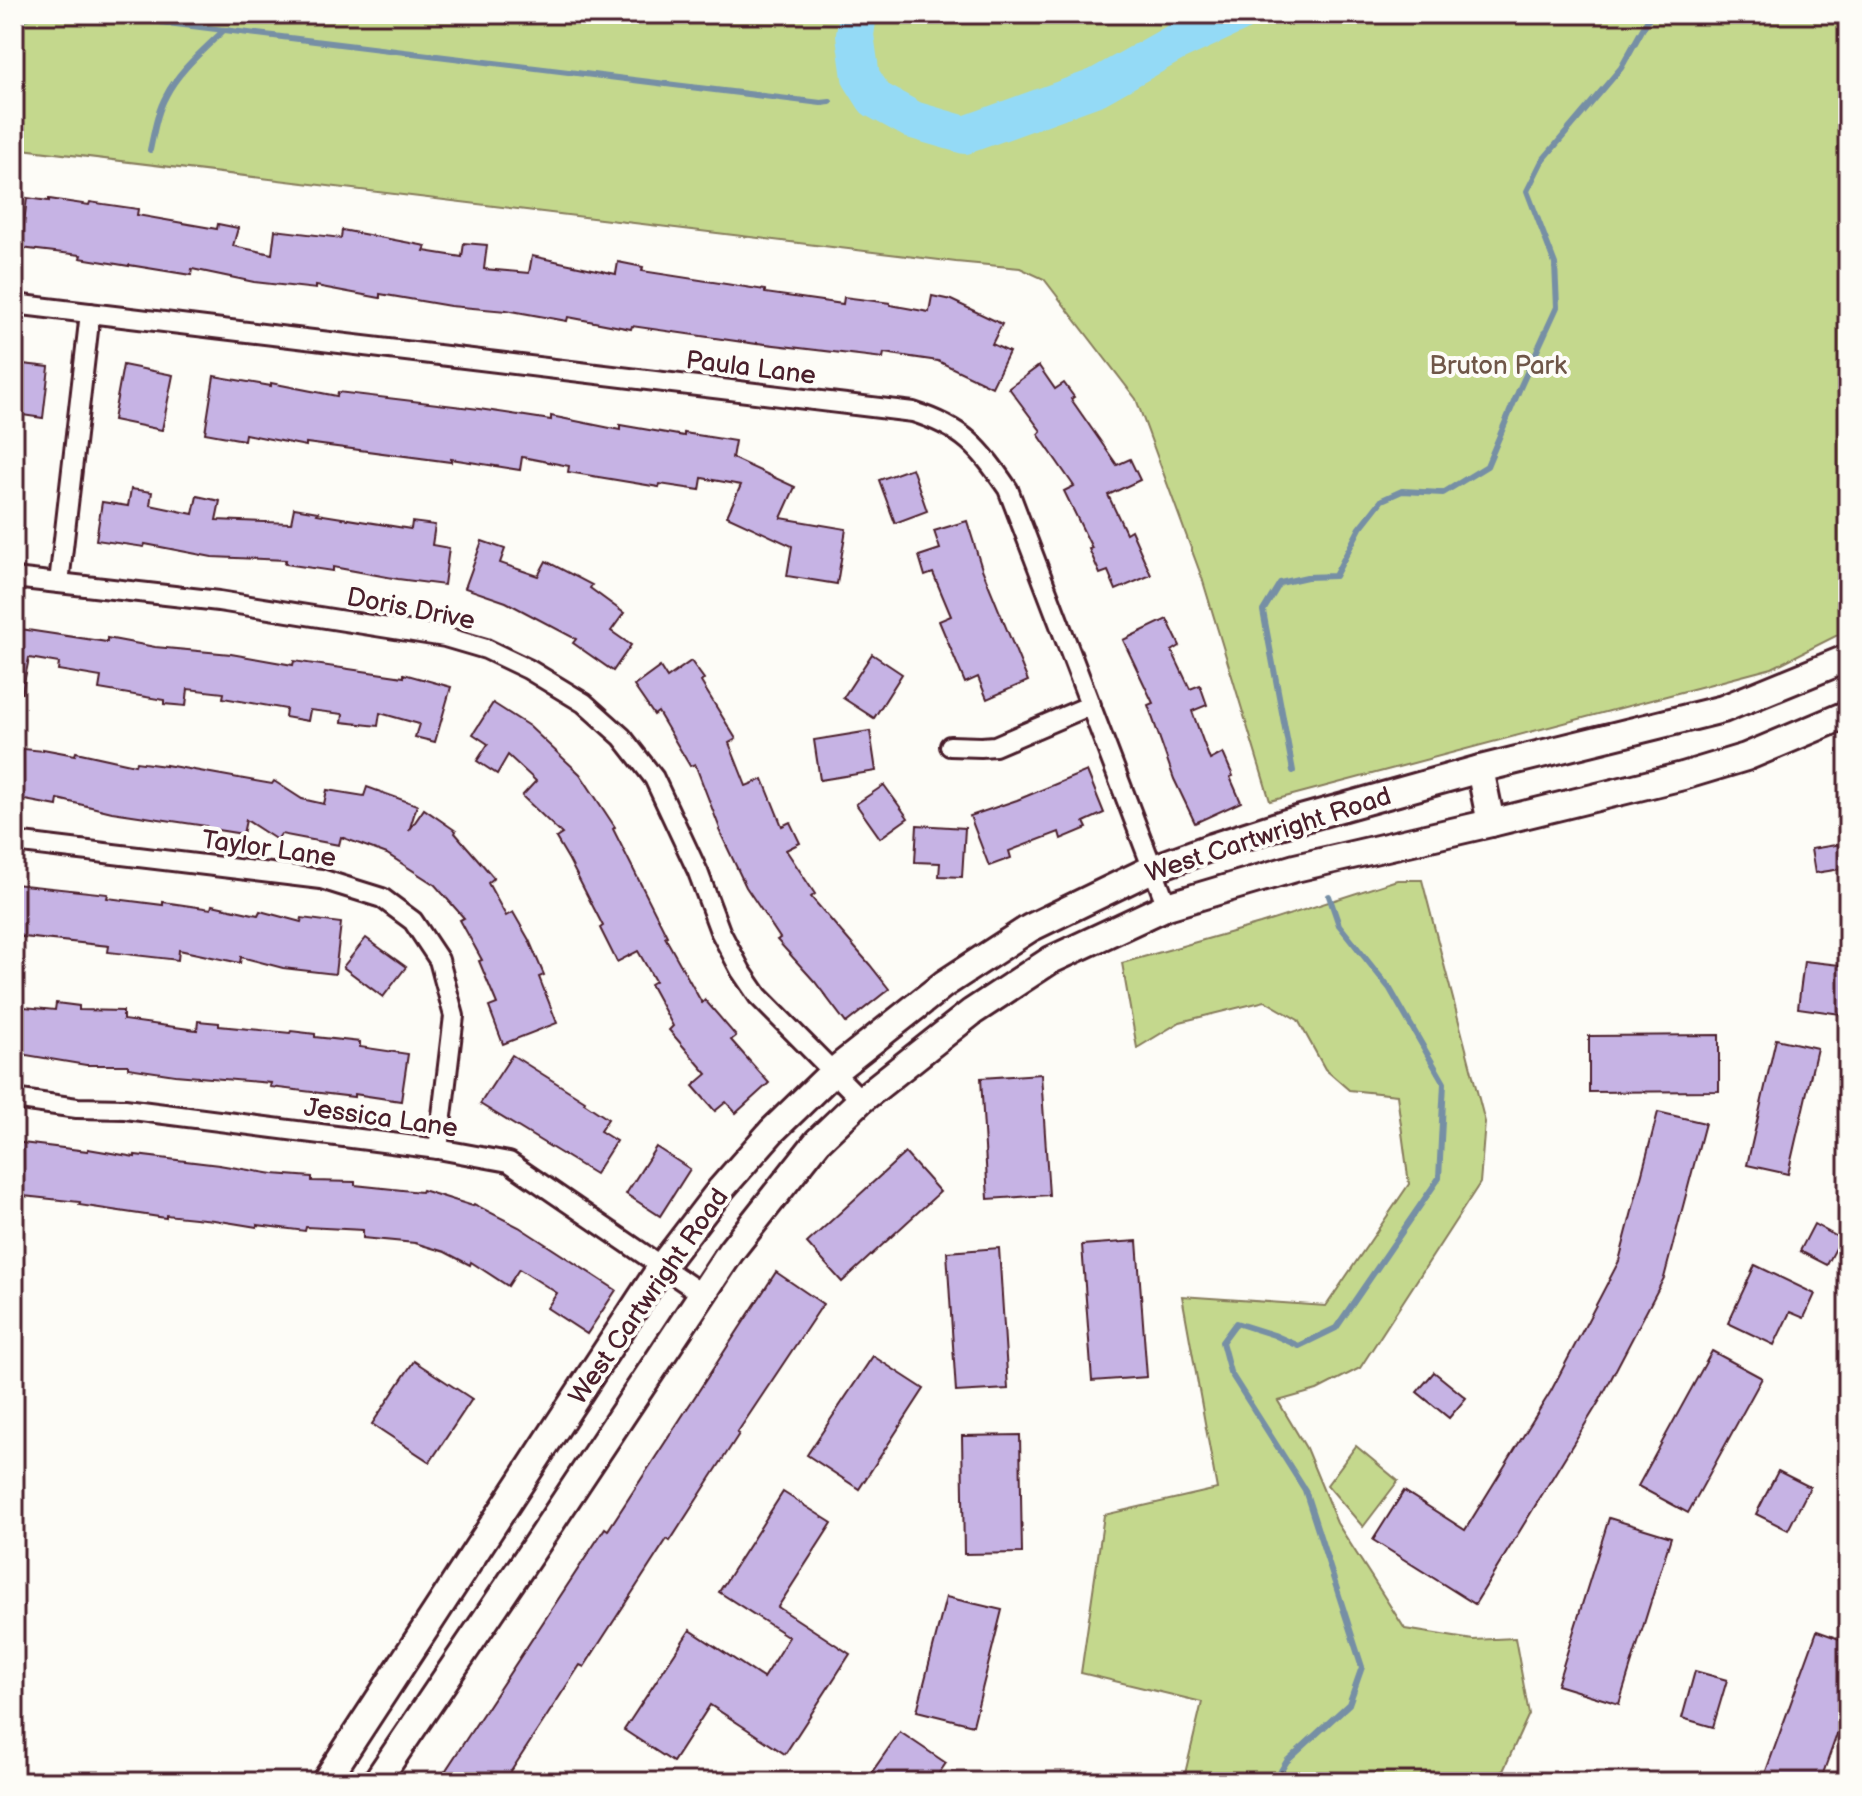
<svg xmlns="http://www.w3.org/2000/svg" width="1862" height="1796" font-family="'Balsamiq Sans',sans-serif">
	<rect width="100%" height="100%" fill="#fdfcf7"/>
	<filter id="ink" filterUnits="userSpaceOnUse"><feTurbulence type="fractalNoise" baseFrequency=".0125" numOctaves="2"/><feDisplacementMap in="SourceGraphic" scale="16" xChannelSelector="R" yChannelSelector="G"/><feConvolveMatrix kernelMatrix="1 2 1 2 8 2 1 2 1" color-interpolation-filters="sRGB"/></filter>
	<g filter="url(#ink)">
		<g fill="#c4d88d" stroke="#877c5c" stroke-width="2">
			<path d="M14,14h1834v616l-76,38 -502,133 -68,-223 -66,-179 -92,-120 -24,-11 -64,-6 -942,-114z"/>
			<path d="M1397,880h25l63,242 -5,61 -120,185 -43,22 -39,11 28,47 31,75 68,106 68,11 42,-2 14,76 -31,68h-315l19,-80 -121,-29 23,-158 113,-26 -35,-193 144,10 83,-122 -12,-89 -48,-5 -24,-21 -27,-49 -33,-19 -85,21 -43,26 -15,-85 138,-39z"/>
			<path d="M1356,1446l42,35 -35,46 -36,-42z"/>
		</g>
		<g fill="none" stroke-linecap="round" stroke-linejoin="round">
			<g stroke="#768fa5" stroke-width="6">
				<path d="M94,14l727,89 9,-1"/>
				<path d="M14,20l28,-6"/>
				<path d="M858,100l17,-1"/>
				<path d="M150,150c4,-18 7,-38 16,-54 13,-26 38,-46 58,-66"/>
				<path d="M1293,771l-30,-160 17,-28 27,-6 28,-1 25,-48 22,-28 20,-9 41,2 44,-27 32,-76 38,-83 -2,-43 -28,-73 15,-30 79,-93 30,-54"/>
				<path d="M1274,1782l13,-21 62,-57 13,-37 -57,-177 -75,-118 -8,-30 14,-19 38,12 25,11 37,-18 103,-150 5,-95 -54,-94 -51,-64 -10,-29"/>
			</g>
			<path stroke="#94daf6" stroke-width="38" d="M858,14l-3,21 6,42 14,22 38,21 52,15 132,-48 78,-44 63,-29"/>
		</g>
		<g fill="#c6b3e4" stroke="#4a1f2b" stroke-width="2">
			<path d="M27,198l22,3v-2l40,6 1,-3 48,7 -1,6 80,14 1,-5 20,4 -5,18 39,8 3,-24 66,8 1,-8 84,16 -2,5 38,6 2,-14 23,2 -3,24 45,4 3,-17 84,18 2,-12 25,5 -1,4 123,19v3l78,11 1,-7 46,6v2l39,7 3,-16 19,4 51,24 -10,20 17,8 -17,35 -54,-26 -54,-8 -1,5 -126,-15v1l-125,-18 -1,3 -63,-12 -1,4 -61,-11v1l-56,-5 -70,-12v4l-64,-12v3l-62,-7 -62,-13 -1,6 -62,-10v1l-49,-8 1,-3 -60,-7z"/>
			<path d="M14,363l35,4 -6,51 -21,-3 2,-16 -10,-1z"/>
			<path d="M123,365l50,10 -11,55 -49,-10z"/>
			<path d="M1039,366l16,23 9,-6 10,14 -3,2 46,66 13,-6 10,21 -32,15 18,38 5,-3 20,45 -35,15 -8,-19 -8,3 -11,-25 3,-1 -28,-57 10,-5 -36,-52 3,-3 -32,-43z"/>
			<path d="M214,376l57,10v-3l66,13 1,-4 141,17 72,11v-4l69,14v-5l64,11v-3l51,8 -3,17 63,29 -14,31 65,11 -9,55 -50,-8 5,-30 -65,-30 14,-31 -39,-7 -2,12 -40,-6 -1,3 -91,-15 1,-6 -47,-9 -2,13 -69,-11v3l-145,-19v3l-61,-12 -1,6 -39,-7z"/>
			<path d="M912,468l15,43 -32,12 -16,-43z"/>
			<path d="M131,489l21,3 -2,13 43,9 4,-18 23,5 -4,19 75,3 3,-15 24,4 -1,2 94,15 1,-7 23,3 -3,20 17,3 -5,37 -46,-6 -65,-12v4l-48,-7 1,-4 -74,-3 -67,-13 -1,3 -48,-7 6,-38 26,4z"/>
			<path d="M967,521l15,48 46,112 -41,18 -9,-22 -13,6 -26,-62 12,-5 -18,-43 -8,3 -6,-20 21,-7 -6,-18z"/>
			<path d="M482,541l23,8 -5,14 38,13 8,-15 46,24 -2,3 34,25 -13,18 20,14 -18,26 -40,-28 3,-4 -70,-37 -41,-14z"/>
			<path d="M1167,619l13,27 -8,5 18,38 10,-4 7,20 -15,6 18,49 13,-7 10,23 -3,1 11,25 -46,21 -21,-44 -26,-74 5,-2 -30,-63z"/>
			<path d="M14,628l93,14v-4l48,9 76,7 62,11 1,-4 110,16v-3l47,13 -16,55 -20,-5 4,-13 -39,-11 -2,13 -36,-4 1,-8 -33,-4 -2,11 -23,-4 1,-8 -63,-11 1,-5 -36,-4 -2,17 -22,-2v-4l-65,-11 2,-12 -43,-7 1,-7 -30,-5 -7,35 -8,-1z"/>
			<path d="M872,654l30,20 -28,44 -31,-20z"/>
			<path d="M691,661l13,18 -3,3 35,57 -7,4 17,43 17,-7 19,47 8,-4 10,21 -14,7 29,44 -4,3 59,68 19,24 -43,34 -31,-41 -38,-42 3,-2 -34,-51 -27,-57 1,-1 -25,-65 -5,2 -32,-54 -4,3 -20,-29 26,-19 7,11z"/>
			<path d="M493,703l36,23 51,48 35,53 -2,2 54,107 -2,1 37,66 3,-3 31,36 -5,4 38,43 -33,30 -10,-11 -11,9 -22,-25 14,-12 -38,-44 4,-4 -23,-42 5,-3 -17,-30 -21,11 -17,-34 3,-2 -34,-66 -13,-22 6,-4 -40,-38 14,-15 -28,-26 -11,19 -20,-13 11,-17 -15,-10z"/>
			<path d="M870,731l6,40 -56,9 -6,-40z"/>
			<path d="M14,748l29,3v-2l32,6 1,-3 59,13 1,-3 30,4v-1l106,19 2,-3 28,18 22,5 3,-14 37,6 3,-9 50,18 -8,26 15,-22 32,22 -1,2 39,45 -6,5 18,33 7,-4 16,28 15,35 -5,2 18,46 -54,21 -14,-37 8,-3 -18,-43 3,-1 -22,-40 4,-2 -29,-33 -48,-31 -46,-17 -2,8 -58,-11 -4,6 -31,-20 -3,14 -38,-6 1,-2 -94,-14 -54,-13 -1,7 -43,-8z"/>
			<path d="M1087,771l17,42 -20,9 3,6 -26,11 -2,-7 -50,19 2,7 -22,8 -19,-50 47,-16z"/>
			<path d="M884,785l24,33 -28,20 -24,-34z"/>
			<path d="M917,825l48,3 -3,49 -23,-1 1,-13 -25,-1z"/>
			<path d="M1848,843v25l-33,5 -4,-24z"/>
			<path d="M14,884l94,10 -1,4 56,7v-3l48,7 1,-4 46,10 2,-4 41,11 1,-4 39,5 -6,51 -52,-6 -42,-11 -1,6 -61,-13 -1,10 -70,-8 1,-6 -95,-10z"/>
			<path d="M366,938l40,29 -23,30 -40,-30z"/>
			<path d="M1804,961l44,5v49l-50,-7z"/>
			<path d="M56,1003l23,3v4l44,1v9l74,10 1,-9 21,2v3l71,7 1,-2 24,3v3l45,5v5l48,7 -7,47 -47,-7v3l-84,-10 1,-4 -96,-8 -47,-7v-3h-42l-72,-12v-47l41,4z"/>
			<path d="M1719,1035v56l-130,1v-56z"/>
			<path d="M1776,1039l41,9 -29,126 -41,-9z"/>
			<path d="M512,1055l73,46 -1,2 24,16 -8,12 16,10 -21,33 -115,-70z"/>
			<path d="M1041,1074l8,121 -61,4 -7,-121z"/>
			<path d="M1658,1112l47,11 -41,155 -64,122 -125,204 -102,-64 31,-49 61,39 86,-139 68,-130z"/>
			<path d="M14,1142l74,9v-2l47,8v-2l84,10 54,9 39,3v4l43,1v3l66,7 1,-2 51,16 1,-2 45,23 97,63 -29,44 -40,-26 10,-15 -38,-24 -11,17 -37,-24 -1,3 -25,-13 -30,-9 -52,-5v-8l-57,-3 -1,4 -48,-6v2l-43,-7 -48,-5v3l-87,-13 1,-3 -66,-7z"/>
			<path d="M656,1147l34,22 -30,47 -34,-22z"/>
			<path d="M905,1153l35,39 -98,90 -35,-39z"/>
			<path d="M1814,1224l27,15 -14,26 -27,-14z"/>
			<path d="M1137,1241l10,136 -55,4 -10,-136z"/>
			<path d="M999,1248l9,141 -52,3 -9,-140z"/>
			<path d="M1755,1265l60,29 -11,24 -14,-6 -16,33 -46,-22z"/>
			<path d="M776,1272l47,32 -86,129 2,1 -69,107 -3,-2 -83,128 -4,-2 -76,117h-46l-14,-9 161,-245 3,2z"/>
			<path d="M1712,1351l50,27 -74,135 -50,-27z"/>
			<path d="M873,1356l51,33 -65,100 -52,-34z"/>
			<path d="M414,1361l58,38 -42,63 -58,-38z"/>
			<path d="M1434,1372l32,26 -17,20 -32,-26z"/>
			<path d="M1020,1435l2,118 -58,1 -2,-118z"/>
			<path d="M1778,1471l32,16 -22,43 -32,-16z"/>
			<path d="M783,1492l49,31 -54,84 72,47 -65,100 -75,-49 -37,57 -49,-32 66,-100 73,48 26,-41 -70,-45z"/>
			<path d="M1609,1518l62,19 -52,167 -62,-19z"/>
			<path d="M946,1597l56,13 -29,115 -56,-14z"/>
			<path d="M1817,1631l31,11v61l-28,79h-58z"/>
			<path d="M1695,1671l32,9 -14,47 -31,-9z"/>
			<path d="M900,1732l46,31 -13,19h-68z"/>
		</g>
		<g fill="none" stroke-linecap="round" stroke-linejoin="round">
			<defs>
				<g id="street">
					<path d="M14,304l899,108c51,16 66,35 95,77l159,417"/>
					<path d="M14,578l205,23 226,36 41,12 42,20 56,34 38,34 32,41 44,94 22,59 21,40 17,25 103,104"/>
					<path d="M59,583l31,-270"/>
					<path d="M950,746l31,1 14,-1 96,-41"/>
					<path d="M14,842l307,37 61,19 31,23 26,39 15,56 -16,133"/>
					<path d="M14,1099l63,9 48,1 313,40 71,13 193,132"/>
				</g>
				<g id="secondary">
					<path d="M1480,769l11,54"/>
					<path d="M325,1782l337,-516 59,-77 51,-58 61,-59 111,-88 86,-56 122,-59 60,-22 71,-23 197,-55 243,-60 125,-51"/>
					<path d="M376,1782l156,-231 199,-300 87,-110 43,-41 111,-88 79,-52 116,-54 128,-38 196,-45 192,-47 63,-19 102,-43"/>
				</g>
			</defs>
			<use href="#street" stroke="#4a1f2b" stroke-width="24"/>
			<use href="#secondary" stroke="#4a1f2b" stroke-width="32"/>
			<use href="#street" stroke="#fdfcf7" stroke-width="18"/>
			<use href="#secondary" stroke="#fdfcf7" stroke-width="26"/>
		</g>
	</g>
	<g text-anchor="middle" stroke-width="8" stroke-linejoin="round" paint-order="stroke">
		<g font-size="26" fill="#6f5648" stroke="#fdfcf7">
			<text x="1498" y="374">Bruton Park</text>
		</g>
		<g font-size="26" fill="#4a1f2b" stroke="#fdfcf7">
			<text transform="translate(751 367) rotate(7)" y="9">Paula Lane</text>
			<text transform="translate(411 608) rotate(11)" y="9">Doris Drive</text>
			<text transform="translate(1268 834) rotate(-18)" y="9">West Cartwright Road</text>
			<text transform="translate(269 848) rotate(8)" y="9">Taylor Lane</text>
			<text transform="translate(381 1117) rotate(8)" y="9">Jessica Lane</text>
			<text transform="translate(648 1296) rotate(-55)" y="9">West Cartwright Road</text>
		</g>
	</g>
	<rect width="1862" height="1796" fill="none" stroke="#fdfcf7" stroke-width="48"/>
	<rect x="24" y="24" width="1814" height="1748" fill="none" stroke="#4a1f2b" stroke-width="3" filter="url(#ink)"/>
</svg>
